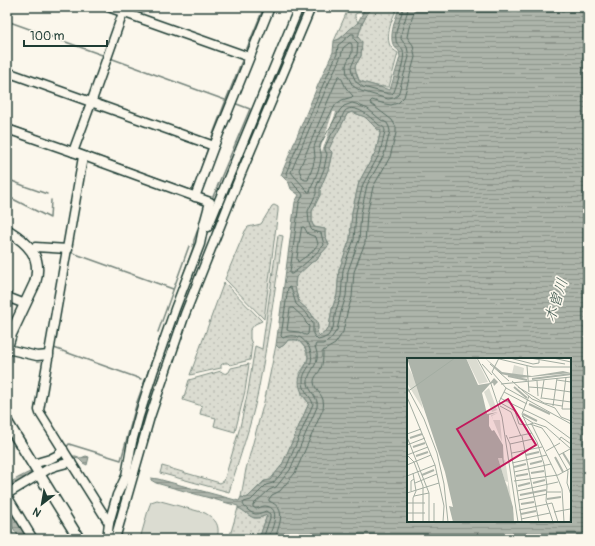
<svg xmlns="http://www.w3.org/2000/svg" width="595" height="546" font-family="Pangolin,'Klee One',sans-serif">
	<defs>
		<pattern id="grass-dots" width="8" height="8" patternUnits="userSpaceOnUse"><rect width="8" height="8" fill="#dbdcd1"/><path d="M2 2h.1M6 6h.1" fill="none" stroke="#bcbeb4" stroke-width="1.8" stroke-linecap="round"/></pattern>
		<pattern id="water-rules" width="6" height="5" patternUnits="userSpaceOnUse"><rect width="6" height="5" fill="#adb4aa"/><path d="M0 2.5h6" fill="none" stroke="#8c948b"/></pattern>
	</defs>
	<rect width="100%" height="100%" fill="#fbf7ec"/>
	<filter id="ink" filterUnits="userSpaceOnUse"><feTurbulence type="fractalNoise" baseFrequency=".025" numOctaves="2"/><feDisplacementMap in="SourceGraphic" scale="8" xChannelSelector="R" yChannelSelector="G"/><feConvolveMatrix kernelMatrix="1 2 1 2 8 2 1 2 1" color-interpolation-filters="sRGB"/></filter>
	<g filter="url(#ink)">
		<g fill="url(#grass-dots)" stroke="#7d8c82">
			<path d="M349,7h16l-3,6h-4l-3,1v3l3,5c-2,3 -4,4 -7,7 -6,4 -10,10 -17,12z"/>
			<path d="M371,7h27c-5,8 -14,31 -7,40 1,2 4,4 7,6l-9,34c-10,0 -20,-2 -30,-7l-3,-8 -1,-6 6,-10v-5l-3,-14 4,-13z"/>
			<path d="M352,112l13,5 12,12h4l-5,22 -17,31 -7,30 -2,27 -5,14 -6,17 -2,25 -5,14 -3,18 -4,5 -5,4 -3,-3 1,-5 -7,-15 -12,-11 -3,-10 -1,-8 1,-8 16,-14 5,-2 3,-5 9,-10 -4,-10v-6l-11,-2 -2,-4v-12l8,-16v-6l8,-19 4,-17 -4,-4c6,-12 14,-23 19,-35z"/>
			<path d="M274,205l4,2v4l-14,108 -39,-40 20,-48 3,-4 13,-3 11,-18z"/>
			<path d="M278,235l5,1c-8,52 -15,105 -25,156 -7,34 -19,67 -29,100l-69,-19 2,-7 58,17 4,-2 16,-54 8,-36 7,-45 7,3z"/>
			<path d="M224,282l38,39 -7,3 -5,6v9l2,5 -2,16 -20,5 -2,-2h-4l-3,2v3l-31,7z"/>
			<path d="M288,340h10l7,8 3,9 -2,7 -6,9 2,22 7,8 -27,62 -12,15 -6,1 -16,16 -2,1 -5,-1 5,-28 19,-71 11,-53 3,3 5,-3z"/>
			<path d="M249,364l-4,27 -10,41 -21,-6 2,-8 -16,-4 2,-8 -19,-6 6,-20 32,-9c3,3 5,3 8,1l2,-4z"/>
			<path d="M238,508c7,2 12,11 20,10 3,0 6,-2 9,-3l-8,24h-30z"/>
		</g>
		<path fill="#dbdcd1" stroke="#7d8c82" d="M157,500l48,13c12,7 15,13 12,26h-77l9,-32 2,-5z"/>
		<g fill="url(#water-rules)" stroke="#74847b" fill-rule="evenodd">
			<path d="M366,7h5l-9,17 -4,13 4,5 -1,14 -6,10 1,6 3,9 31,9 10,-33 -1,-6c-2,-2 -4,-3 -5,-5 -6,-8 2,-31 6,-39h188v532h-329l8,-24c-3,1 -8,3 -11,3 -7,0 -11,-8 -18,-10v-2l-82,-23 -5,-3v-2l7,1 81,22 2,-4 5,1 2,-1 17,-16 5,-1 12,-15 27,-62c-5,-6 -10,-13 -10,-22 1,-9 8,-15 9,-23 1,-6 -5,-15 -11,-18 -2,-1 -7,0 -9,0l-4,5 -5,3 -3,-3 2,-15 17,-128 4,-7 -8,-6 -2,-6 -8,-8 37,-90 15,-33 1,-11 6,-2 10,-10 7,-5zM352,112l13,5 12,12 4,1 -5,21 -17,31 -7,30 -2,27 -5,14 -6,17 -2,25 -5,14 -3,18 -4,5 -5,4 -3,-3 1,-5 -1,-7 -4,-3 -2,-5 -12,-11 -3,-10 -1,-8 1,-7 16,-15 5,-2 3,-5 9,-10 -4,-10v-6l-11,-2 -2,-4v-12l8,-16v-6l8,-19 4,-18 -3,-3c5,-12 13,-23 18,-35zM408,359h162v162h-162z"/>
			<path d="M69,456h7l5,2 5,-2 3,1 -2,8 -4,-2 -4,-4 -9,-2 -29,11 -12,6 -3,4 -13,7 -2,-3c18,-11 38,-18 58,-26z"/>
			<path d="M7,502l23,37h-10l-13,-21z"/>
		</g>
		<path fill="#fbf7ec" d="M333,112h3l-14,39 -2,-1z"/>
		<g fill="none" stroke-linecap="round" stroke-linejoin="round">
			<g stroke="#586d63" stroke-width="1">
				<path d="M340,76c3,4 4,8 6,12 2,3 5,5 7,8l-1,1 -10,3 -6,4 -18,32 -4,11 1,10 -2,9 -5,14h-3l-2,-1 -4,-9 39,-93z"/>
				<path d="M302,227h2l4,7 8,3 2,7 -7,9 -13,9 -1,-3z"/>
				<path d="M291,308h2l11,10 2,5 3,3 -1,8 -1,1h-2l-6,-3 -10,-1 -2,-1 3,-21z"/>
				<path d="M263,539l7,-21v-4l-4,-3c-3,1 -7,3 -10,3 -5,0 -12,-7 -13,-10l1,-2 7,-2 15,-15 7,-2 13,-15 27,-64c-2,-8 -10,-12 -10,-23 0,-13 13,-15 7,-31 -1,-5 -5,-9 -9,-12 -5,-3 -13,-3 -18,0l-2,-2 7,-48 1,-1 2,1 5,16 12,11 2,5 3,3v11l3,4 2,2 4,-1 6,-3 5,-8 3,-18 5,-14 2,-26 5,-15 6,-15 2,-28 7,-28 17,-31 5,-22c-1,-5 -2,-4 -6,-6 -2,-1 -4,-5 -7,-6 -6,-6 -20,-15 -27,-8 -2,3 -3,6 -4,9 -6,9 -12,17 -16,27v3l2,4 -3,15 -8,19v6l-8,17 1,12 2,6 2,2 8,2 3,12c-9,10 -21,21 -32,29h-2v-2l9,-69 4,-8 -2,-3 -6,-6 -3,-5 -4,-4 -2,-4 36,-86 15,-33 1,-9 4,-3 9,-8h3v5l4,4 -1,11 -6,13 1,6 4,9 7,5 26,7h3l2,-2c3,-8 12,-35 9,-42 -2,-4 -7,-5 -7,-10 -2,-11 6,-22 7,-33"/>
				<path d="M268,539c3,-8 15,-32 -3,-33 -3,0 -6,2 -9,3l-3,-2v-2l16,-15 7,-3 14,-17 27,-63c2,-10 -8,-15 -9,-24 -1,-9 8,-16 9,-24 1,-5 -1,-9 -2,-13l1,-2h7l7,-4 7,-10 4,-18 5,-16 2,-25 11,-31 2,-27 6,-28 17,-30 6,-24 -1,-4 -2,-4 -6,-3 -13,-11 -12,-5 -4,-1 -8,3 -4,4 -20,35c-1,5 2,8 1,13 -1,12 -8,23 -11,34h-2c-5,-7 -12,-13 -17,-20l35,-83 15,-33 2,-8 6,-5h2l1,2v8l-5,9 -1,4 1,9 6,11 8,5 27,8 6,-1 4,-3 11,-38 -2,-10 -6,-8c0,-6 2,-13 4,-19 1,-5 3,-8 3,-13"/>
				<path d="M275,539c4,-15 13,-30 -6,-38v-2l3,-4 8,-4 15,-18 28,-64c3,-15 -8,-16 -9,-27 0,-5 4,-8 6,-12 3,-6 3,-12 3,-19l12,-7 8,-12 4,-19 5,-16 2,-25 5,-14 6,-15 2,-29 6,-27 17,-30 6,-24v-6l-4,-7 -21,-16 -1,-2 2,-2 13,4 6,1 7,-2 6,-6 11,-40 -2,-12 -6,-8c1,-11 7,-20 8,-30"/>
			</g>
			<g stroke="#74847b" stroke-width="1.5">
				<path d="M251,7l12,4"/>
				<path d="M7,21l98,35"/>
				<path d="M245,53l19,-46"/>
				<path d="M110,58l115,42"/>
				<path d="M7,124l58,21"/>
				<path d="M210,142l16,-42 17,-42"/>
				<path d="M78,149l115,42 15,-43"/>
				<path d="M7,179l20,8 20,7"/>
				<path d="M7,196l43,22 1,-18"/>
				<path d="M211,199h1l38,-90 -16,-6"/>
				<path d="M70,252l103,37"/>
				<path d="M158,332l31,-86"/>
				<path d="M54,348l87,31"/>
				<path d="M66,447v1l3,-4 52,16 16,-58 56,-154 1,-8 6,-16"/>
				<path d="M7,486l5,-2"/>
			</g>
			<defs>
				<g id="minor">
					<path d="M108,7l141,50"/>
					<path d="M7,72l207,74"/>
					<path d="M7,129l66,23 137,50 -6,22 -4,20 -25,65 -22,63 -14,44 -7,26 -6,34 -9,19 -8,28 -2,16"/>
					<path d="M73,152l18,-49 34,-96"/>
					<path d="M83,157l-44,253 1,3 69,110"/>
					<path d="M195,197l19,-51 56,-139"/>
					<path d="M208,227l91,-220"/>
					<path d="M31,249l4,-2 33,2"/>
					<path d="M7,297l18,7"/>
					<path d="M7,349l30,7 12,-1"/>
					<path d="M33,464l17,-5 8,-4 5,-6"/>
					<path d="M7,494l43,-26 6,-2 15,-4"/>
					<path d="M7,496l26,43"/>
					<path d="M115,539l35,-122 35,-103 55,-138 71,-169"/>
				</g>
				<g id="major">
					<path d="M7,230c21,13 36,26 28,53l-24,51 -4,13"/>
					<path d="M7,422l72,117"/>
				</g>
			</defs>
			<use href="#minor" stroke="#1f3d34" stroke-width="11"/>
			<use href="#major" stroke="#1f3d34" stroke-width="13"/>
			<use href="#minor" stroke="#fbf7ec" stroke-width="8"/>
			<use href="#major" stroke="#fbf7ec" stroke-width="10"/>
		</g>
	</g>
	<g text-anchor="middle" stroke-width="3.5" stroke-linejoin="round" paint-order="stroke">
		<g font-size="15" font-style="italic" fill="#425b52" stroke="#fbf7ec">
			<text transform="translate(556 300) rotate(-72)" y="5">木曽川</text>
		</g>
	</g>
	<g transform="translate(407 358)">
		<rect width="164" height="164" fill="#fbf7ec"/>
		<path d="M0,6l11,22 5,23 -16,-26zM91,55l-6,3 1,4h7l2,22 -11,-27zM94,99l3,4 1,-2 9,59 -9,-36 3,5v-5l-3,-1 -7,-23z" fill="#dbdcd1"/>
		<path d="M59,0h10l12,24 -9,2zM107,7l10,3 -1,7 -11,-1zM82,30l8,22 -5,2 -8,-20z" fill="#dbdcd1"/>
		<path d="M0,0h59l12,27 12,-2 4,-5 4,4 -4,4 -1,-3 -3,1 -8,9 5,21 11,-2 -9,3v11l3,5 2,-1 9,15 1,22 -2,-9h-4l15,49 1,15h-61l-4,-16 4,1 -8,-35zM78,0l17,14 7,1 23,3 31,-5 8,2 -51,5 -19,-4z" fill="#adb4aa"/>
		<path fill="none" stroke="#adb4aa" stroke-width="2" d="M101,18l19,4M125,21l39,-5M107,29l13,11M122,46l21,10M116,56l14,7M3,80l12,-4M6,89l12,-4M156,95l8,13M119,97l13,-3M9,98l12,-4M148,99l8,15M123,106l12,-3M107,109l12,-3M124,115l13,-2M15,117l12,-5M109,118l12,-2M126,125l12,-3M111,128l12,-3M113,137l26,-5M140,141l14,-2M114,146l13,-2M114,156l15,-3"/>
		<path fill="none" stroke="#a3ada2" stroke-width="1" d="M70,0l14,26 11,33 16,105M88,0l38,9h38M92,0l-7,14 14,16 -7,14 16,9 4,13 8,1 10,17 7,22 3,22 -1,15 7,21M103,0l23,6 6,-1v-4M123,0l35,6M146,0l18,4M75,6l10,11M83,6l19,17M120,8l2,26M159,19l-4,32h9M150,22l14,2M105,23l20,18 23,9 6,9 10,4M130,23l1,15M94,26l70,-7M0,29l17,32 13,34 7,31 4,38M111,29l26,16 18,3M122,29l14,1M99,30l65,36M136,30l28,4M0,34l48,-34M97,34l23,12M122,38l-7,18 5,11 7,-2 12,4 25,22M0,39l28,68 9,41 -1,16M93,40l45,22 26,19M135,40l29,4M134,41l3,-19M93,48l11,6 10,24M146,48l4,-28M115,58l11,7M123,66l12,4 8,11 18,32 -1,12 4,12M125,67l24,49M0,76l14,-5M99,77l4,9 12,78M115,78l17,86M0,79l22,56v29M102,80l23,-5M152,82l2,-3 10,7M103,86l23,-5M0,87l18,-7M139,93l14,-8M105,95l30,-6M0,97l21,-8M0,97l7,7 9,24v36M152,97l11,-6M105,105l35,-8M0,107l24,-10M107,114l37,-8M6,115l3,18M149,116l6,15 2,33M0,118l28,-11M107,123l44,-6 13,-7M8,125l22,-9M4,133v-10l3,-2M110,133l41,-9M140,134h14M0,135l32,-10M7,138l15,-3M111,142l29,-6M0,145h18M112,152l33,-7 6,19M147,154l16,-3M0,155h18M114,161l29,-6M6,164v-24l3,-7M27,164v-19M163,164l1,-18"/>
		<path fill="#c2185b" fill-opacity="0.15" stroke="#c2185b" stroke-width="2" d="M101,41l28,46 -51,31 -28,-47z"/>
		<rect width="164" height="164" fill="none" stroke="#1f3d34" stroke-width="2"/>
	</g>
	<rect width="595" height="546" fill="none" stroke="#fbf7ec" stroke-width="24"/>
	<rect x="12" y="12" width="571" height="522" fill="none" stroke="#1f3d34" stroke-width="1.5" filter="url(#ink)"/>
	<g transform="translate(42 504) rotate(211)" stroke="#fbf7ec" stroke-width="3" paint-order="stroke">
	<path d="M0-3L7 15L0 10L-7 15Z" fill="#1f3d34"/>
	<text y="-6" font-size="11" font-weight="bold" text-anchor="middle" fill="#1f3d34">N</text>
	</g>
	<path d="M24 40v6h83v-6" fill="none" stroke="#1f3d34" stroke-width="2"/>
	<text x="30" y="40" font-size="12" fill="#1f3d34" stroke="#fbf7ec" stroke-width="3" paint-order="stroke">100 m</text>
</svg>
